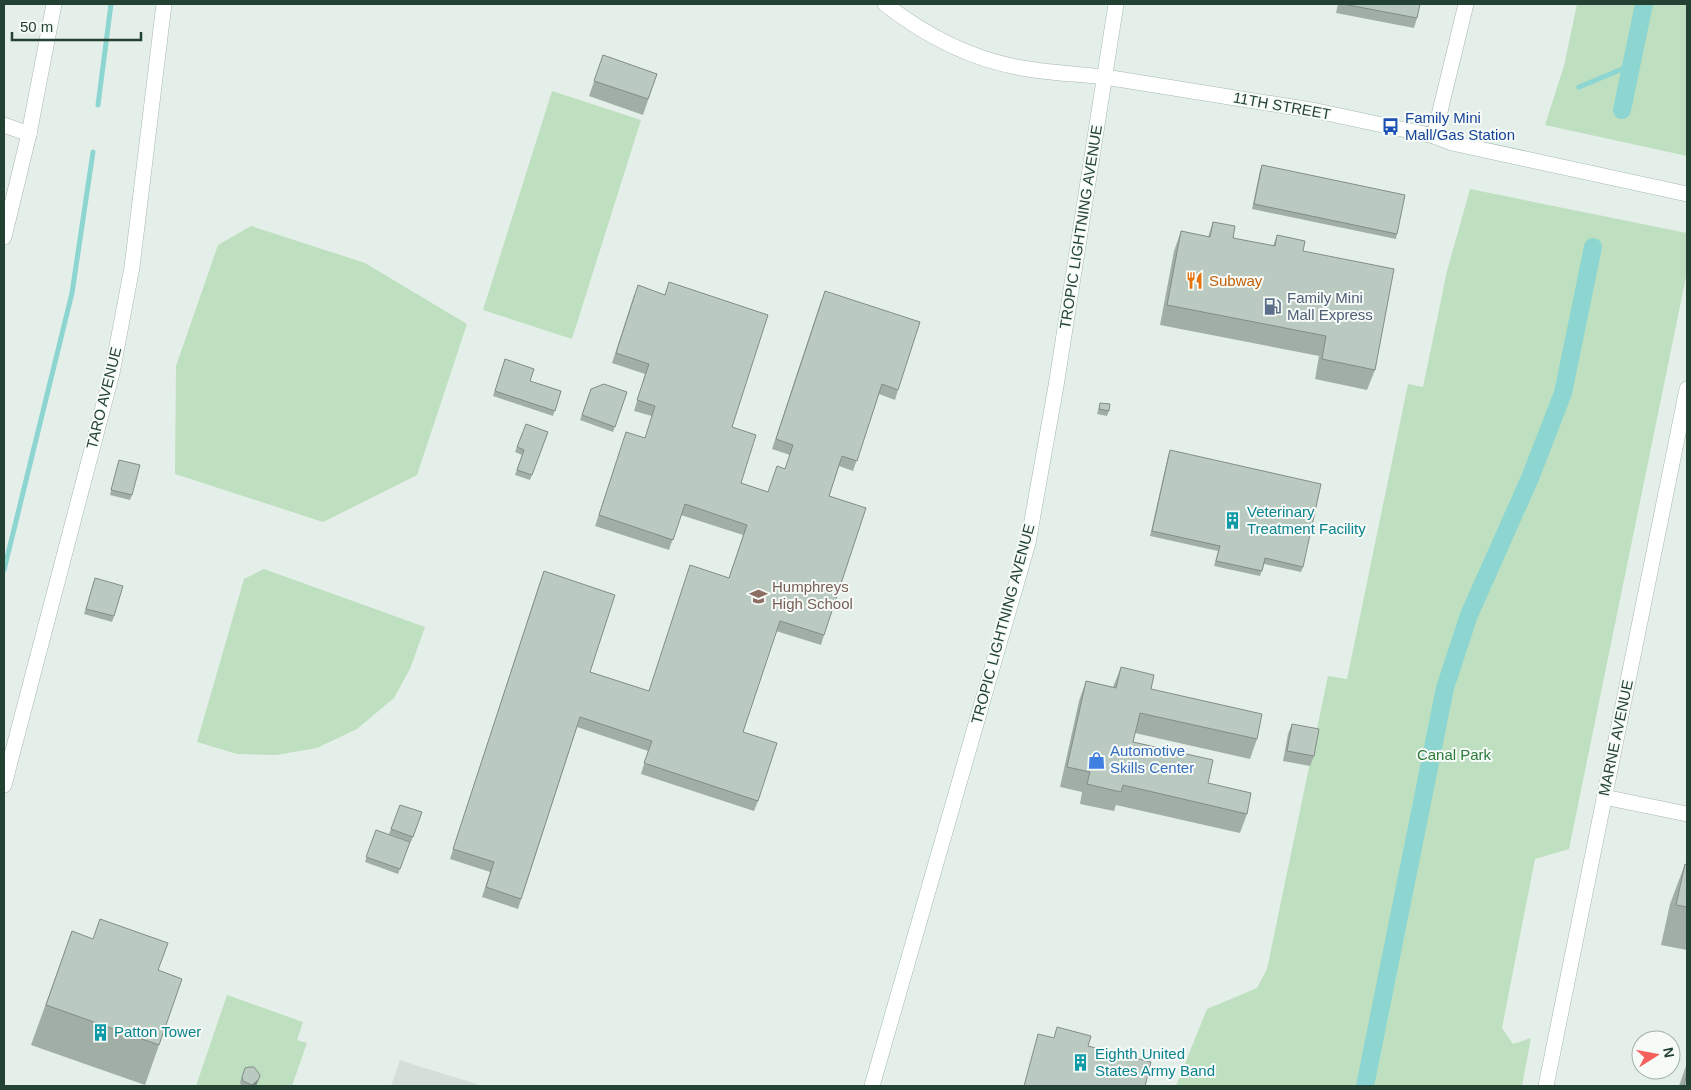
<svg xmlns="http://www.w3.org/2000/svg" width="1691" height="1090" font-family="Helvetica,sans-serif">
	<rect width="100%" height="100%" fill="#e5efe9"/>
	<path fill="#d3dfd7" d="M400,1060l12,4 71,22h-92z"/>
	<g fill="#bee0c0">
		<path d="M1577,4h110v152l-142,-31 19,-59z"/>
		<path d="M552,91l89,29 -69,219 -89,-29z"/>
		<path d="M1470,189l217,44v39l-118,577 -34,10 -33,169 11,16 18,-6 -9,48h-346l31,-77 50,-21 10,-19 61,-293 19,3 61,-295 15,3 24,-116z"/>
		<path d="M251,226l114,37 102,61 -50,151 -94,47 -148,-48 1,-108 42,-121z"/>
		<path d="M264,569l161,58 -15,42 -16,29 -37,31 -40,19 -41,7 -39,-1 -40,-12 47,-163z"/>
		<path d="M227,995l76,27 -6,18 10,3 -15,43h-96z"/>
	</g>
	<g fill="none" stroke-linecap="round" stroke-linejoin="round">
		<g stroke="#8dd5d0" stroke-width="5">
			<path d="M1579,87l53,-22"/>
			<path d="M98,105l13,-101"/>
			<path d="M4,570l68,-277 21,-141"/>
		</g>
		<g stroke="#8dd5d0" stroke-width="18">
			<path d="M1622,110l22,-106"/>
			<path d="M1365,1086l80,-398 24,-73 61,-137 33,-85 30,-146"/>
		</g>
		<defs>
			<g id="minor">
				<path d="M4,125l25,9 25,-130"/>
				<path d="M1434,136l32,-132"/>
				<path d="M1604,797l83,17"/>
			</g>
			<g id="tertiary">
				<path d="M885,4c41,32 85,55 137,64 27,5 56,6 83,9"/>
				<path d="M4,237l25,-103"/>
				<path d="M4,785l108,-412 20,-106 32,-263"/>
				<path d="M1546,1086l141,-697"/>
			</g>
			<g id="secondary">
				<path d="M1105,77l212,34 117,25 18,7 235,51"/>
				<path d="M872,1086l156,-543 28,-157 60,-382"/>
			</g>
		</defs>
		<use href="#minor" stroke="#a7b8af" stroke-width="16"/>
		<use href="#tertiary" stroke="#a7b8af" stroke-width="16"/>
		<use href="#secondary" stroke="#a3bbae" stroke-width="16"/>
		<use href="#minor" stroke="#fff" stroke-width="15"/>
		<use href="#tertiary" stroke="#fff" stroke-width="15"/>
		<use href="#secondary" stroke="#fff" stroke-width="15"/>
	</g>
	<g fill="#a0aea6">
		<path d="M1338,4h82l-3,14 -3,10 -78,-15z"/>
		<path d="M603,55l54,19 -14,41 -54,-19z"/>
		<path d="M1262,165l135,69 -1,5 -144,-30 8,-39z"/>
		<path d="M1213,222l20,16 40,8 4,-11 26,16 72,119 -8,20 -52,-11 4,-23 -159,-31 14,-74 7,-20 27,6z"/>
		<path d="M669,282l63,145 9,56 27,9 17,-23 5,-14 -18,-6 49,-148 77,89 -3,10 -16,-6 -26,77 -14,-5 -10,30 -5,139 -3,10 -45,-14 -33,101 15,69 -4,10 -113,-37 7,-23 -71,-24 -59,182 -36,-12 8,-25 -40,-13 90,-277 50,90 58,19 81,-113 14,-43 -62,-20 -12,35 -74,-24 28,-84 22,-4 7,-22 -18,-5 11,-37 -33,-11 22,-68 31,-1z"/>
		<path d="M505,359l25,22 31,10 -8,25 -60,-20z"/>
		<path d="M591,389l36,3 -14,40 -33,-12z"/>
		<path d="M1100,403l9,8 -2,5 -10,-2z"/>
		<path d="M526,424l22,8 -18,48 -15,-5 7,-20 -7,-3z"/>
		<path d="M1170,450l133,117 -2,5 -37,-8 -4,12 -46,-10 4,-15 -68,-15 18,-80z"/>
		<path d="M119,460l13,35 -2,5 -20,-5z"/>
		<path d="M95,578l19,38 -2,6 -28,-8z"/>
		<path d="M1121,667l30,22 106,50 -7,20 -115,-26 -2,9 75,41 39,31 -7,19 -124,-28 -2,6 -34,-7 2,-12 -22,-5 19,-86 7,-20 27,6z"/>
		<path d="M1292,724l22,32 -4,10 -27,-5 5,-27z"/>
		<path d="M400,805l22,7 -11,30 -22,-8z"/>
		<path d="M376,830l34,12 -12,32 -33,-12z"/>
		<path d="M1685,864l2,1v85l-26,-5 9,-41z"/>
		<path d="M72,931l86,39 1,75 -14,40 -114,-40z"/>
		<path d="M1687,1063v23h-8l1,-3z"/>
		<path d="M245,1068l12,16 -2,2h-14l-1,-4z"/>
	</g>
	<path fill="#828d87" d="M259,1079l-2,5 -2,2h-4l1,-1z"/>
	<g fill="#bacac1" stroke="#828d87">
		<path d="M1343,4h77l-3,14z"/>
		<path d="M603,55l54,19 -9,25 -54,-18z"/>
		<path d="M1262,165l143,30 -8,39 -143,-30z"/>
		<path d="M1213,222l22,4 -2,12 42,8 2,-11 28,6 -2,10 91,18 -19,101 -53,-11 4,-23 -159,-31 14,-74 29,6z"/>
		<path d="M669,282l99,33 -36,112 24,8 -15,48 27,9 9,-26 8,3 8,-24 -17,-6 49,-148 95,31 -22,68 -16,-6 -25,77 -15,-5 -13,40 37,12 -42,127 -44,-14 -37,111 34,11 -19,58 -114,-38 8,-22 -72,-24 -59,182 -35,-12 8,-25 -41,-13 91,-278 71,24 -25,77 59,19 41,-126 39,13 18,-53 -62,-21 -12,36 -74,-25 27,-83 19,6 10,-32 -18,-6 12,-36 -33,-11 22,-68 27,10z"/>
		<path d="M505,359l29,10 -4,12 31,10 -6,20 -60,-20z"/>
		<path d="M604,384l23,8 -12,35 -33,-12 9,-26z"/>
		<path d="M1100,403l10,1 -1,7 -10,-2z"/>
		<path d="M526,424l22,8 -16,43 -15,-5 7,-20 -7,-3z"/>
		<path d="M1170,450l151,34 -18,83 -38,-9 -3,13 -46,-10 4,-15 -68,-15z"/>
		<path d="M119,460l21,5 -8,30 -21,-5z"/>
		<path d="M95,578l28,8 -9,30 -28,-7z"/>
		<path d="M1121,667l33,8 -3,14 111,25 -5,25 -117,-26 -7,29 80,18 -5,23 43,10 -4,21 -124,-29 -2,7 -34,-8 3,-12 -23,-5 19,-86 30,7z"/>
		<path d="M1292,724l27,5 -5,27 -27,-5z"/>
		<path d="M400,805l22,7 -9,25 -22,-8z"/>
		<path d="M376,830l34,12 -10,27 -34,-12z"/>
		<path d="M1685,864l2,1v42l-11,-2z"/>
		<path d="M100,919l68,24 -10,27 24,9 -23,66 -113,-40 26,-74 21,8z"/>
		<path d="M1057,1027l34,9 -3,10 63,16 -6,24h-121l14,-52 16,4z"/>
		<path d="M250,1067h4l6,8 -1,4 -7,6 -9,-4 -1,-4 3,-9z"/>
		<path d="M1687,1074v12h-3z"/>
	</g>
	<defs>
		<symbol id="bus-bare" viewBox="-9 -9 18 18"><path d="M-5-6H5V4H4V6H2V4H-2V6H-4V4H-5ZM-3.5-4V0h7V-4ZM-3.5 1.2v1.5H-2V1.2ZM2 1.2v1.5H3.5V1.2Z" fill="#1a4fb4" stroke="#f6fbf8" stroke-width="2.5" paint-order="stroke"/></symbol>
		<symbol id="restaurant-bare" viewBox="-9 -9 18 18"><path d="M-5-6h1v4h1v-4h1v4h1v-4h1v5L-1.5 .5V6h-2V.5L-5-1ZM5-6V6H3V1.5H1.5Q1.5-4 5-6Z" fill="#e8710a" stroke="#f6fbf8" stroke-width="2.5" paint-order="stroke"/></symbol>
		<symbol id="fuel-bare" viewBox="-9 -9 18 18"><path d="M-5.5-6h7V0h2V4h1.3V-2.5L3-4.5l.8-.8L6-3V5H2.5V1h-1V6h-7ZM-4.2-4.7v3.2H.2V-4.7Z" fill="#5c6f8a" stroke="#f6fbf8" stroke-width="2.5" paint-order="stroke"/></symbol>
		<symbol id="building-bare" viewBox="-9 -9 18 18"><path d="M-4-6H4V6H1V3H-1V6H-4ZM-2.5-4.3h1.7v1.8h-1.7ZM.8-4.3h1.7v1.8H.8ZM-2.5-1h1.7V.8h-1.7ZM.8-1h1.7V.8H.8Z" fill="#0f9aa8" stroke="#f6fbf8" stroke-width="2.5" paint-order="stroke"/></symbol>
		<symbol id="school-bare" viewBox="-9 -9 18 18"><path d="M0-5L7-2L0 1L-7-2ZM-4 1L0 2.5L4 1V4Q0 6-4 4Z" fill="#8d6e63" stroke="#f6fbf8" stroke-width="2.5" paint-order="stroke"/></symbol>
		<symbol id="shop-bare" viewBox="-9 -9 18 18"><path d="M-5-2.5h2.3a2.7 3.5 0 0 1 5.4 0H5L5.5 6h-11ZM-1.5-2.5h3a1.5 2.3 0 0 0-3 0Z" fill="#3f7fe0" stroke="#f6fbf8" stroke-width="2.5" paint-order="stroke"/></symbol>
	</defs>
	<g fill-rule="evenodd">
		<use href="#bus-bare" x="1378" y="114" width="25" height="25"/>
		<use href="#restaurant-bare" x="1182" y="268" width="25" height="25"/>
		<use href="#fuel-bare" x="1260" y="294" width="25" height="25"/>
		<use href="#building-bare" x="1220" y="508" width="25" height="25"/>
		<use href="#school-bare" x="746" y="584" width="25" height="25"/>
		<use href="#shop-bare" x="1084" y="748" width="25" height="25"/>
		<use href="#building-bare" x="88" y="1020" width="25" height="25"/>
		<use href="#building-bare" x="1068" y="1050" width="25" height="25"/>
	</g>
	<g text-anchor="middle" stroke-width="4" stroke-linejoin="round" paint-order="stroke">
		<g font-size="15" fill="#234233" stroke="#f6fbf8">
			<text transform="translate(1282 106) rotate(10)" y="5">11TH STREET</text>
			<text transform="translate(1081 227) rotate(-81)" y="5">TROPIC LIGHTNING AVENUE</text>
			<text transform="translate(104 398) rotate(-76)" y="5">TARO AVENUE</text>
			<text transform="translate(1003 624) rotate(-75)" y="5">TROPIC LIGHTNING AVENUE</text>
			<text transform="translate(1616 738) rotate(-78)" y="5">MARNE AVENUE</text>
		</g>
		<g font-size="15" fill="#164399" stroke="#f6fbf8" text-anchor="start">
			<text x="1405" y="123">Family Mini<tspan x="1405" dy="17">Mall/Gas Station</tspan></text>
		</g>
		<g font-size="15" fill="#c56008" stroke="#f6fbf8" text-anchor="start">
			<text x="1209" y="286">Subway</text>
		</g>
		<g font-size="15" fill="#4e5e75" stroke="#f6fbf8" text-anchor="start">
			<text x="1287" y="303">Family Mini<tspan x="1287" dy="17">Mall Express</tspan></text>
		</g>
		<g font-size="15" fill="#0d838f" stroke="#f6fbf8" text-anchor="start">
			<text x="1247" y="517">Veterinary<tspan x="1247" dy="17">Treatment Facility</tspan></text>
			<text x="114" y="1037">Patton Tower</text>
			<text x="1095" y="1059">Eighth United<tspan x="1095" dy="17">States Army Band</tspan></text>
		</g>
		<g font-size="15" fill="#785e54" stroke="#f6fbf8" text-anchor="start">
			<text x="772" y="592">Humphreys<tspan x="772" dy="17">High School</tspan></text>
		</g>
		<g font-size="15" fill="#366cbe" stroke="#f6fbf8" text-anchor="start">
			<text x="1110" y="756">Automotive<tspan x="1110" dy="17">Skills Center</tspan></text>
		</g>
		<g font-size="15" fill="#2c7a39" stroke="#f6fbf8">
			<text x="1454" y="760">Canal Park</text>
		</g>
	</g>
	<rect width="1691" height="1090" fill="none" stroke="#234233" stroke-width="10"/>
	<g transform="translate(1656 1055) rotate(79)"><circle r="24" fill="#f6fbf8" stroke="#a2b1a9"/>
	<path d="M0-4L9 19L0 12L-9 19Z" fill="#f6605c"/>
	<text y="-8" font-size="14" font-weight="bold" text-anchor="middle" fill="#234233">N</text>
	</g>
	<path d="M12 32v8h129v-8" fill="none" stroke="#234233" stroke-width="2.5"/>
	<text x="20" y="32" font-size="15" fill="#234233" stroke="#f6fbf8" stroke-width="4" paint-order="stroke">50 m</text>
</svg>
